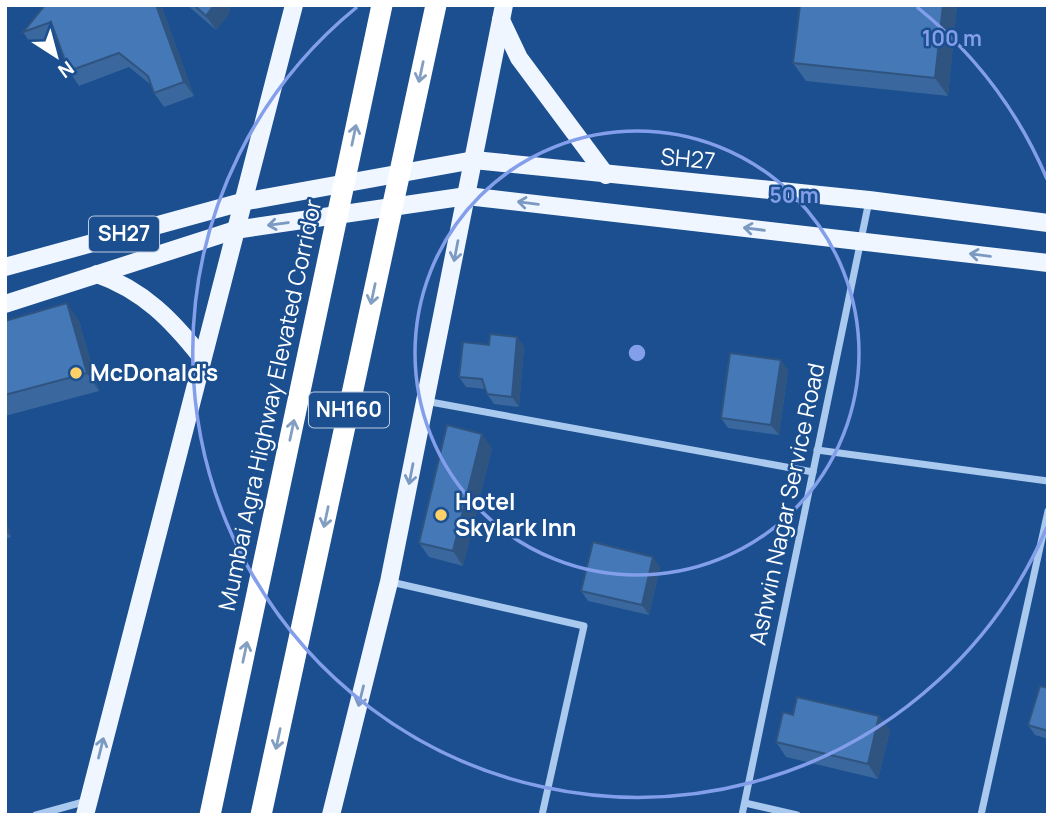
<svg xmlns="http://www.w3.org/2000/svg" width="1053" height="820" font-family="Manrope,sans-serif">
	<rect width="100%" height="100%" fill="#1b4f8f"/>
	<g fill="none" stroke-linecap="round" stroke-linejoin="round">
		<g stroke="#a9c9ee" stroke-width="7">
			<path d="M425,401l388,71"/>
			<path d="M817,450l231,31"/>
			<path d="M391,582l193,44 -42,189"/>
			<path d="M745,803l52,12"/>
			<path d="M36,815l51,-14"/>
			<path d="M742,815l127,-614"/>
			<path d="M981,815l67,-304"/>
		</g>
		<g stroke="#f0f6ff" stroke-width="18">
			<path d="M501,20l18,38 87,117"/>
			<path d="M5,267l237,-65 232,-42 395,40 179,23"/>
			<path d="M97,274c46,16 75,46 105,84"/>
			<path d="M5,304l230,-74 232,-34 581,67"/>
			<path d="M85,815l209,-810"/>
			<path d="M331,815l58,-233 115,-577"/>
		</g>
		<g stroke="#fff" stroke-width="21">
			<path d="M210,815l172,-810"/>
			<path d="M261,815l175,-810"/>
		</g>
	</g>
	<g fill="#3a679d">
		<path d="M45,5h116l33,91 -30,11 -10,-14 -3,-8 -22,-18 -50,19 -10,-15 -12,-33 -24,9 -10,-15z"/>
		<path d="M187,5h43l-1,9 -13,16z"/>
		<path d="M957,5l-9,91 -142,-15 -13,-18z"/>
		<path d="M5,321h74l20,70 -94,25z"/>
		<path d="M517,337l7,10 -5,60 -25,-3 -7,-10 -2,-5 -19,-2 -7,-10 30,-32z"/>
		<path d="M788,370l-9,65 -51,-7 -7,-10z"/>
		<path d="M492,448l-29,118 -34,-9 -10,-14z"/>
		<path d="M5,515l6,22 -6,2z"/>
		<path d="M660,567l-11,48 -61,-14 -7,-10z"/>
		<path d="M1048,688v51l-13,-4 -7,-10z"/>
		<path d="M793,715l86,1 11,14 -12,49 -92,-22 -10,-15z"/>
	</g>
	<g fill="#305480">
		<path d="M156,5h5l33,91 -10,-14z"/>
		<path d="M214,5h16l-1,9 -13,16 -10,-14z"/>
		<path d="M943,5h14l-9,91 -13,-18z"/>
		<path d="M67,303l12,18 20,70 -12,-18z"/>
		<path d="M517,337l7,10 -5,60 -7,-10z"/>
		<path d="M781,360l7,10 -9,65 -8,-10z"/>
		<path d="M482,434l10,14 -29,118 -10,-15z"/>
		<path d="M5,515l6,22 -6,-7z"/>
		<path d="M653,557l7,10 -11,48 -7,-10z"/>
		<path d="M879,716l11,14 -12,49 -10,-15z"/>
	</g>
	<g fill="#4478b7" stroke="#305480" stroke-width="2">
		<path d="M45,5h111l28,77 -30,11 -6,-17 -29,-23 -50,18 -18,-49 -28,10z"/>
		<path d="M194,5h20l-8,11z"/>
		<path d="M800,5h143l-8,73 -142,-15z"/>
		<path d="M67,303l20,70 -82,22v-74z"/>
		<path d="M490,334l27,3 -5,60 -25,-3 -5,-15 -23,-2 4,-35 26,3z"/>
		<path d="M730,353l51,7 -10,65 -50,-7z"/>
		<path d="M447,425l35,9 -29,117 -34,-8z"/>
		<path d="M593,542l60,15 -11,48 -61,-14z"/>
		<path d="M1040,686l8,2v43l-20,-6z"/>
		<path d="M797,697l82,19 -11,48 -92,-22 7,-30 10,3z"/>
	</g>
	<defs><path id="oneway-shaft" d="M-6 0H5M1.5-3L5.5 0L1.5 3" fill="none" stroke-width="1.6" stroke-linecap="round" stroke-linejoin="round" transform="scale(1.75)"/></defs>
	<g stroke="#829ec1">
		<use href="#oneway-shaft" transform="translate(421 72) rotate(102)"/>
		<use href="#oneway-shaft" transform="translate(354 135) rotate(-78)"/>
		<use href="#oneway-shaft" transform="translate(373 294) rotate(102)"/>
		<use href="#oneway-shaft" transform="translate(292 430) rotate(-78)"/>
		<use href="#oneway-shaft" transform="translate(326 517) rotate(102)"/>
		<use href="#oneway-shaft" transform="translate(245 652) rotate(-78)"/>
		<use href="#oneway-shaft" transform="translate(278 739) rotate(102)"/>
	</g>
	<g stroke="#7b9ac1">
		<use href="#oneway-shaft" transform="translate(528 203) rotate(-173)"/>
		<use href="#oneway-shaft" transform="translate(278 224) rotate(172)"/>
		<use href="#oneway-shaft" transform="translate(754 229) rotate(-173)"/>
		<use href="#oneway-shaft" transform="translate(456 251) rotate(101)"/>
		<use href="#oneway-shaft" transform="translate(980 255) rotate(-173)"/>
		<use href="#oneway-shaft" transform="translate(411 474) rotate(101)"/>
		<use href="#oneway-shaft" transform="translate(361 696) rotate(104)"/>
		<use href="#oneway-shaft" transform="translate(101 748) rotate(-76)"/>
	</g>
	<g fill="none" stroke="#839eea" stroke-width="3.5">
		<circle cx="637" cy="353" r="222"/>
		<path d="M1047 527A445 445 0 1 1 357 7M917 7A445 445 0 0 1 1047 179"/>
	</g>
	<g fill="#ffd166" stroke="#1b4f8f" stroke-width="2.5">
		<circle cx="76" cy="373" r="7"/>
		<circle cx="441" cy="515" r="7"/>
	</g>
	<g text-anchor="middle" stroke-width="5" stroke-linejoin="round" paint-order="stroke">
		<g fill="#1b4f8f" stroke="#bbcadd" stroke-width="2">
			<rect x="89" y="216.5" width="70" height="35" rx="5"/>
			<rect x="309" y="392.5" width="80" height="35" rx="5"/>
		</g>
		<g font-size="21" font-weight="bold" fill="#fff">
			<text x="124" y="241">SH27</text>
			<text x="349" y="417">NH160</text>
		</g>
		<g font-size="23" fill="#fff" stroke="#1b4f8f">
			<text transform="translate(688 159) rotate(5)" y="8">SH27</text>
			<text transform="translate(270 405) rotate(-78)" y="8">Mumbai Agra Highway Elevated Corridor</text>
			<text transform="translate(787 504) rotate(-78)" y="8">Ashwin Nagar Service Road</text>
		</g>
		<g font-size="23" font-weight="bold" fill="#fff" stroke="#1b4f8f" text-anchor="start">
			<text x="90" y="381">McDonald's</text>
			<text x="455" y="510">Hotel<tspan x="455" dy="26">Skylark Inn</tspan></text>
		</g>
	</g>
	<circle cx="637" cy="353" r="10" fill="#839eea" stroke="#1b4f8f" stroke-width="3.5"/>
	<g font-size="21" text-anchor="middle" font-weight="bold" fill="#839eea" stroke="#1b4f8f" stroke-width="5" stroke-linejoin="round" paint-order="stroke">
		<text x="952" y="46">100 m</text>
		<text x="794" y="203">50 m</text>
	</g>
	<rect width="1053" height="820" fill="none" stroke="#ffffff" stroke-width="14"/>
	<g transform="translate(56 56) rotate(144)" stroke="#1b4f8f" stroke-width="5" paint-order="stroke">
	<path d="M0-5L12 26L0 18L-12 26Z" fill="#ffffff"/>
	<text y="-10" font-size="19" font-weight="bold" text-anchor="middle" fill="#ffffff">N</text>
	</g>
</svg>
